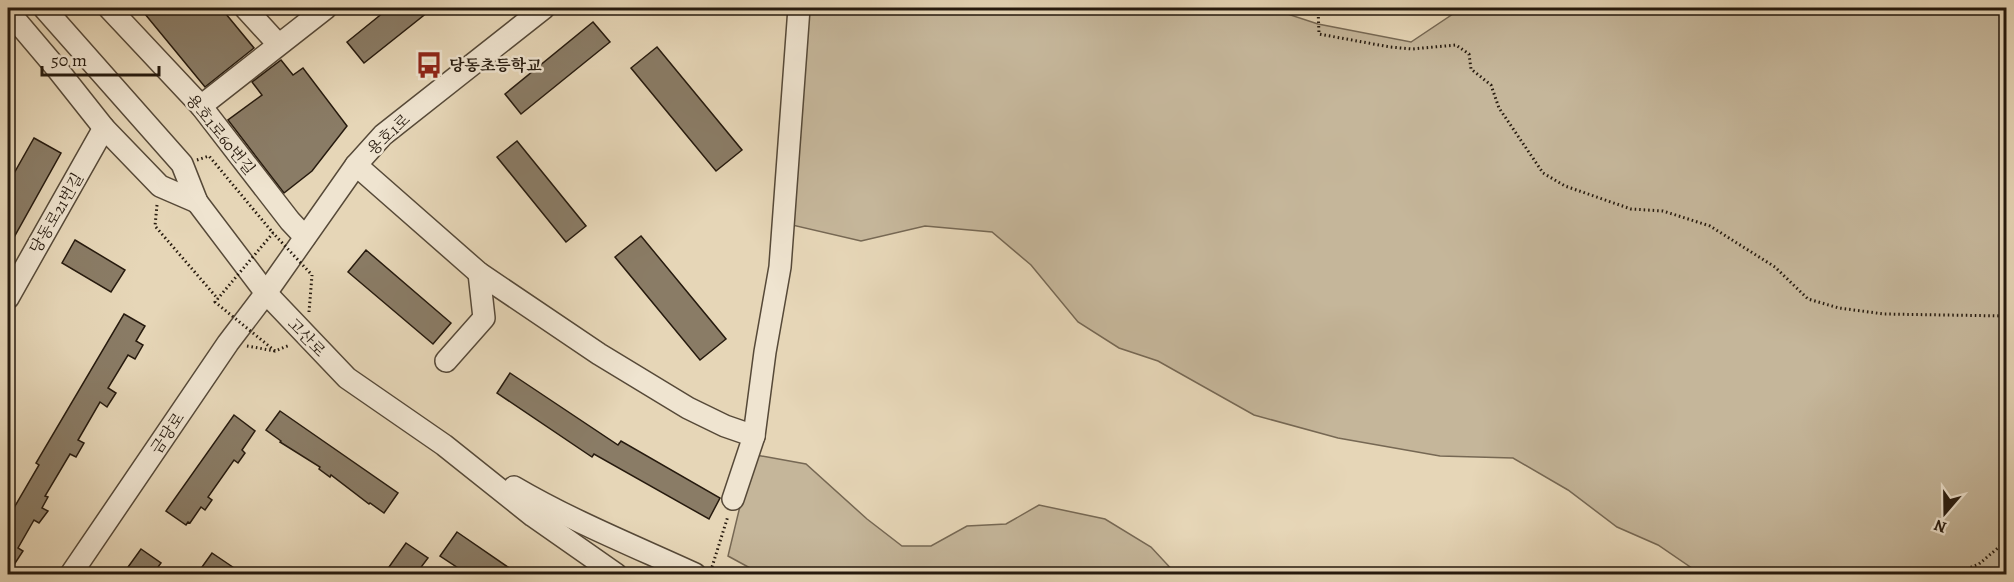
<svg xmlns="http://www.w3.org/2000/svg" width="2014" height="582" font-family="Alegreya,'Noto Serif KR',serif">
	<rect width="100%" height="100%" fill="#e6d6b7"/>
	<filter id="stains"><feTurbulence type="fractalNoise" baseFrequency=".00333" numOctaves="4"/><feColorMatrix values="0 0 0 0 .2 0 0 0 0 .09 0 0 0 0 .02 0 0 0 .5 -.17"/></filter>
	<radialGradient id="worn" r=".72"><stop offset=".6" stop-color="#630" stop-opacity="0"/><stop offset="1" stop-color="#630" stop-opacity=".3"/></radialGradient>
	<g fill="#c5b69a" stroke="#766854" stroke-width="1.5">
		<path d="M806,8h463l49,16 93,18 51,-34h544v566h-309l-1,-3 -38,-26 -41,-18 -49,-37 -55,-32 -73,-2 -102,-18 -84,-23 -96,-54 -39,-13 -41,-26 -47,-57 -39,-33 -67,-6 -64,15 -69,-16z"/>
		<path d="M756,455l50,9 61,55 35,27h29l36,-20 39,-2 33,-19 66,14 46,28 25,27h-415l-33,-18 13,-54z"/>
	</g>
	<g fill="#8a7c66" stroke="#261a0e" stroke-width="1.5">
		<path d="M140,8h81l33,40 -49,39z"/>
		<path d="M389,8h44l-69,55 -17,-21z"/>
		<path d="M593,22l17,20 -89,72 -16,-20z"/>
		<path d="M657,47l85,103 -26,21 -85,-103z"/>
		<path d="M281,60l12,15 10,-7 44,58 -35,45 -28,22 -56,-73 34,-25 -10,-13z"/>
		<path d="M34,138l27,15 -53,95v-64z"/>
		<path d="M517,141l69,85 -20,16 -69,-85z"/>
		<path d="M641,236l85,103 -26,21 -85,-103z"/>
		<path d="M75,240l50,30 -14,22 -49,-29z"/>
		<path d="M366,250l85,73 -18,21 -85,-72z"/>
		<path d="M124,314l21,12 -9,15 7,4 -8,14 -7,-4 -20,33 8,5 -9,14 -7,-5 -22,38 6,3 -8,14 -6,-3 -25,42 3,1 -6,11 6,3 -9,12 -5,-3 -16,28 5,3 -15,23v-56l31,-53 -3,-2z"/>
		<path d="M510,373l108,72 3,-4 99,57 -11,21 -115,-65 -2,3 -95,-64z"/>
		<path d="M280,411l118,82 -14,20 -14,-10 -1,1 -38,-29 -1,2 -11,-8 1,-2 -40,-25 1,-1 -15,-11z"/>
		<path d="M234,415l21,16 -13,19 3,3 -7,10 -4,-3 -26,37 4,3 -7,10 -4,-3 -11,16 -2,-1 -2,3 -20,-14z"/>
		<path d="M457,532l61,42h-65l5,-6 -18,-12z"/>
		<path d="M406,543l22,15 -12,16h-32z"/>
		<path d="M141,549l20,14 -8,11h-30z"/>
		<path d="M212,553l31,21h-46z"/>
	</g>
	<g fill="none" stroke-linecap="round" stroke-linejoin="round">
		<defs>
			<g id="minor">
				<path d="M44,8l138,156 15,38 69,91 81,85 97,67 89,71 83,58"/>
				<path d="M109,8l92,98 89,115 15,16"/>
				<path d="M245,8l33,36"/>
				<path d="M8,11l50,59 46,58 56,58 37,16"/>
				<path d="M201,106l125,-98"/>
				<path d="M356,165l123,108 120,81 89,54 37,18 29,10"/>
				<path d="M8,298l96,-170"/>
				<path d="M446,361l38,-43 -5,-45"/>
				<path d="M514,487c58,34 120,59 181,87"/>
				<path d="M733,499l21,-63 11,-84 15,-85 19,-259"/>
				<path d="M71,574l157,-231 38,-50 90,-128 27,-30 161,-127"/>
			</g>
		</defs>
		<use href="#minor" stroke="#564938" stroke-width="24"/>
		<g stroke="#261a0e" stroke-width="3" stroke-dasharray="1.5 3" stroke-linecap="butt">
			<path d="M1318,8l1,26 71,13 22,2 44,-4 13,9 2,15 20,16 8,23 44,65 22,13 66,23 32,2 47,15 65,41 33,32 31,9 45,6 122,2"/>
			<path d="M197,160l12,-4 64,77"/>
			<path d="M157,205l-2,21 63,73"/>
			<path d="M309,312l3,-37"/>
			<path d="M247,346l28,5 15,-6"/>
			<path d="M712,567l16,-51"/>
			<path d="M1954,574l25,-10 27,-23"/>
		</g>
		<use href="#minor" stroke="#efe4d0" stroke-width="21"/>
		<path stroke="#261a0e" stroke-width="3" stroke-dasharray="1.5 3" stroke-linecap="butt" d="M275,351l-60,-49 58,-69 39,42"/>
	</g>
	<defs>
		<symbol id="bus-bare" viewBox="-9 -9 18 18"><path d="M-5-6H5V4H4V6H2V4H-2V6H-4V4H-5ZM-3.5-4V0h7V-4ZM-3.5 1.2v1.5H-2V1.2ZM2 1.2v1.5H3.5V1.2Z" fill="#8f2418" stroke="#efe4d0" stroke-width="2.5" paint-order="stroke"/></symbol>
	</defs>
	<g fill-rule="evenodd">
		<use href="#bus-bare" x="410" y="46" width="38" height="38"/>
	</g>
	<g text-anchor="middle" stroke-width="5" stroke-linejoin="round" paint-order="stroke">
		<g font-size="16" font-weight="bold" fill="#261a0e" stroke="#efe4d0" text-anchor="start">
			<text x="449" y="71">당동초등학교</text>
		</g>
		<g font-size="16" fill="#261a0e" stroke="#efe4d0">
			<text transform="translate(221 134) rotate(51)" y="6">용호1로60번길</text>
			<text transform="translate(388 134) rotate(-43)" y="6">용호1로</text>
			<text transform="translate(56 213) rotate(-60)" y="6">당동로21번길</text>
			<text transform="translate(307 337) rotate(46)" y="6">고산로</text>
			<text transform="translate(167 433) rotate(-56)" y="6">금당로</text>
		</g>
	</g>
	<rect width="2014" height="582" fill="none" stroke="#e6d6b7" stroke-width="30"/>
	<rect x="9" y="9" width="1996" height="564" fill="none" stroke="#261a0e" stroke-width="3"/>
	<rect x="15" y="15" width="1984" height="552" fill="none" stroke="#261a0e" stroke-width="1.5"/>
	<g transform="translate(1945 513) rotate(200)" stroke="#efe4d0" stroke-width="4.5" paint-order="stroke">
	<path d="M0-4.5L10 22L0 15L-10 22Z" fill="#261a0e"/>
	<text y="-9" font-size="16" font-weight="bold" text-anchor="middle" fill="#261a0e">N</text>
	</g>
	<path d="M42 66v9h117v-9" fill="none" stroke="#261a0e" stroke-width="3"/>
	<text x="51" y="66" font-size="18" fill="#261a0e" stroke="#efe4d0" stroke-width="4.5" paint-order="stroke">50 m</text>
	<rect width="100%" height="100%" filter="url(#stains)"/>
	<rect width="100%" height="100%" fill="url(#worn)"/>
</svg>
